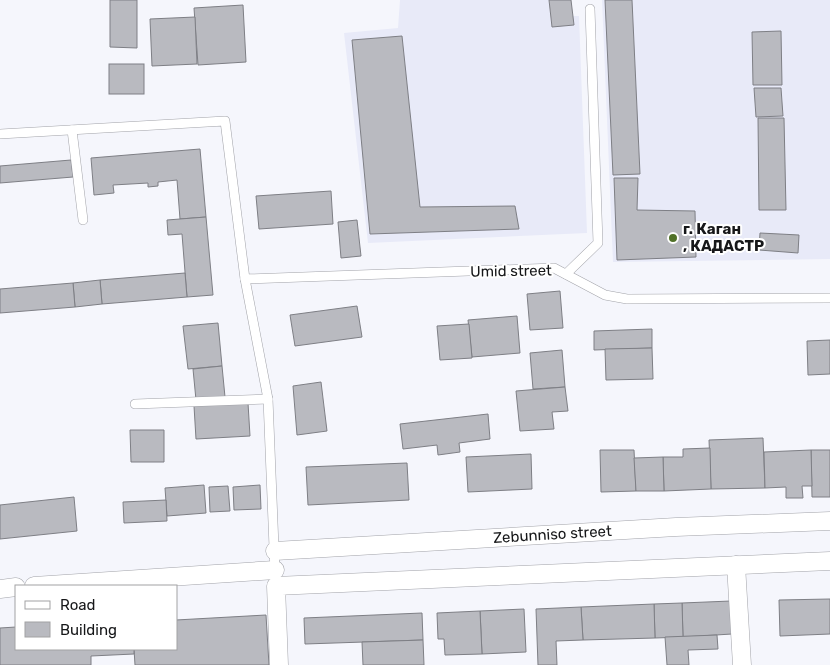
<svg xmlns="http://www.w3.org/2000/svg" width="830" height="665" font-family="Rubik,sans-serif">
	<rect width="100%" height="100%" fill="#f5f6fc"/>
	<g fill="#e8eaf8">
		<path d="M400,0h170l2,16h7l8,217 -219,10 -24,-210 54,-5z"/>
		<path d="M602,0h228v259l-217,3z"/>
	</g>
	<g fill="#b9bac0" stroke="#7e7f85">
		<path d="M110,0h27v48l-27,-1z"/>
		<path d="M549,0h22l3,25 -22,2z"/>
		<path d="M605,0h27l8,174 -27,1z"/>
		<path d="M243,5l3,57 -48,3 -4,-57z"/>
		<path d="M195,17l2,47 -45,2 -2,-47z"/>
		<path d="M781,31l1,54h-29l-1,-53z"/>
		<path d="M402,36l18,171 95,-1 4,23 -149,5 -18,-194z"/>
		<rect x="109" y="64" width="35" height="30"/>
		<path d="M754,88h27l2,28 -27,1z"/>
		<path d="M758,118h26l2,92h-27z"/>
		<path d="M200,149l6,68 -26,2 -3,-39 -19,2v4l-10,1v-4l-35,2 1,8 -20,2 -3,-37z"/>
		<path d="M71,160l2,17 -73,6v-17z"/>
		<path d="M614,178h24l-1,32 58,1 1,46 -79,3z"/>
		<path d="M331,191l2,33 -74,5 -3,-33z"/>
		<path d="M206,217l7,78 -26,2 -5,-63 -14,1 -1,-15z"/>
		<path d="M357,220l4,36 -20,2 -3,-36z"/>
		<path d="M760,233l39,2 -1,18 -39,-3z"/>
		<path d="M185,273l2,24 -85,7 -2,-24z"/>
		<path d="M100,280l2,24 -27,3 -2,-24z"/>
		<path d="M73,283l2,24 -75,6v-24z"/>
		<path d="M560,291l3,37 -33,2 -3,-36z"/>
		<path d="M357,306l5,31 -67,9 -5,-31z"/>
		<path d="M517,316l3,37 -48,4 -4,-37z"/>
		<path d="M218,323l4,43 -34,3 -5,-43z"/>
		<path d="M469,324l3,34 -32,2 -3,-34z"/>
		<path d="M652,329v19l-58,2v-19z"/>
		<path d="M830,340v34l-22,1 -1,-34z"/>
		<path d="M652,348l1,31 -47,1 -1,-31z"/>
		<path d="M562,350l3,37 -32,2 -3,-36z"/>
		<path d="M222,366l3,31 -29,3 -3,-31z"/>
		<path d="M321,382l6,49 -30,4 -4,-49z"/>
		<path d="M565,387l3,24 -16,1 2,17 -34,2 -4,-40z"/>
		<path d="M248,403l2,33 -54,3 -2,-33z"/>
		<path d="M488,414l2,25 -31,4 1,9 -22,3 -1,-10 -34,4 -3,-25z"/>
		<path d="M130,430h34v32h-33z"/>
		<path d="M763,438l2,50 -54,1 -2,-49z"/>
		<path d="M710,448l1,41 -47,2 -1,-34h20v-8z"/>
		<path d="M600,450h34l2,41 -35,1z"/>
		<path d="M811,450h19v47h-18z"/>
		<path d="M811,450l1,36h-10l1,12h-17v-11l-21,1 -1,-36z"/>
		<path d="M531,454l1,35 -64,3 -2,-35z"/>
		<path d="M663,457l1,34h-28l-2,-33z"/>
		<path d="M407,463l2,37 -101,5 -2,-38z"/>
		<path d="M204,485l2,28 -39,3 -2,-28z"/>
		<path d="M260,485l1,24 -27,1 -1,-23z"/>
		<path d="M228,486l2,25 -20,1 -1,-25z"/>
		<path d="M74,497l3,34 -77,8v-34z"/>
		<path d="M166,500l1,21 -43,2 -1,-21z"/>
		<path d="M830,599v35l-50,2 -1,-36z"/>
		<path d="M731,601l1,33 -49,3 -1,-34z"/>
		<path d="M682,603l1,34 -28,1 -1,-34z"/>
		<path d="M654,604l1,34 -72,2 -2,-33z"/>
		<path d="M581,607l2,33 -27,1 1,24h-19l-2,-56z"/>
		<path d="M524,609l2,43 -44,2 -2,-43z"/>
		<path d="M480,611l2,43 -37,1 -1,-16h-6l-1,-26z"/>
		<path d="M422,613l1,27 -118,4 -1,-26z"/>
		<path d="M266,615l3,50h-134l-1,-16h42v-29z"/>
		<path d="M16,627v22h118v5l-43,2v9h-91v-37z"/>
		<path d="M717,635l1,14 -30,1 1,15h-22l-2,-28z"/>
		<path d="M423,640l1,25h-61l-1,-23z"/>
	</g>
	<g fill="none" stroke-linecap="round" stroke-linejoin="round">
		<defs>
			<g id="lane">
				<path d="M72,130l11,90"/>
				<path d="M0,134l225,-13 20,158 23,120 7,173"/>
				<path d="M566,274l32,-31 -8,-234"/>
				<path d="M245,279l309,-11 51,27 22,4 203,-1"/>
				<path d="M135,404l133,-5"/>
			</g>
			<g id="street">
				<path id="s1" d="M275,551l401,-24 154,-6"/>
				<path d="M736,565l6,100"/>
				<path d="M34,586l241,-16"/>
				<path d="M0,589l16,-2"/>
				<path d="M279,665l-3,-79 554,-25"/>
			</g>
		</defs>
		<use href="#lane" stroke="#a2a3a9" stroke-width="10"/>
		<use href="#street" stroke="#a2a3a9" stroke-width="19"/>
		<use href="#lane" stroke="#fff" stroke-width="9"/>
		<use href="#street" stroke="#fff" stroke-width="18"/>
	</g>
	<circle fill="#507128" stroke="#fff" stroke-width="2" cx="673" cy="238" r="5"/>
	<g text-anchor="middle" stroke-width="4" stroke-linejoin="round" paint-order="stroke">
		<g font-size="15" font-weight="bold" fill="#161719" stroke="#fff" text-anchor="start">
			<text x="683" y="234">г. Каган<tspan x="683" dy="17">, КАДАСТР</tspan></text>
		</g>
		<g font-size="15" fill="#161719" stroke="#fff">
			<text transform="translate(511 271) rotate(-1)" y="5">Umid street</text>
			<text dy="5" stroke="none"><textPath href="#s1" startOffset="278">Zebunniso street</textPath></text>
		</g>
	</g>
	<rect x="15" y="585" width="162" height="65" fill="#ffffff" stroke="#a2a2a3"/>
	<rect x="25" y="601" width="25" height="8" fill="#ffffff" stroke="#a2a2a3"/>
	<text x="60" y="610" font-size="15" fill="#161719">Road</text>
	<rect x="25" y="622" width="25" height="15" fill="#b9bac0" stroke="#a2a2a3"/>
	<text x="60" y="635" font-size="15" fill="#161719">Building</text>
</svg>
